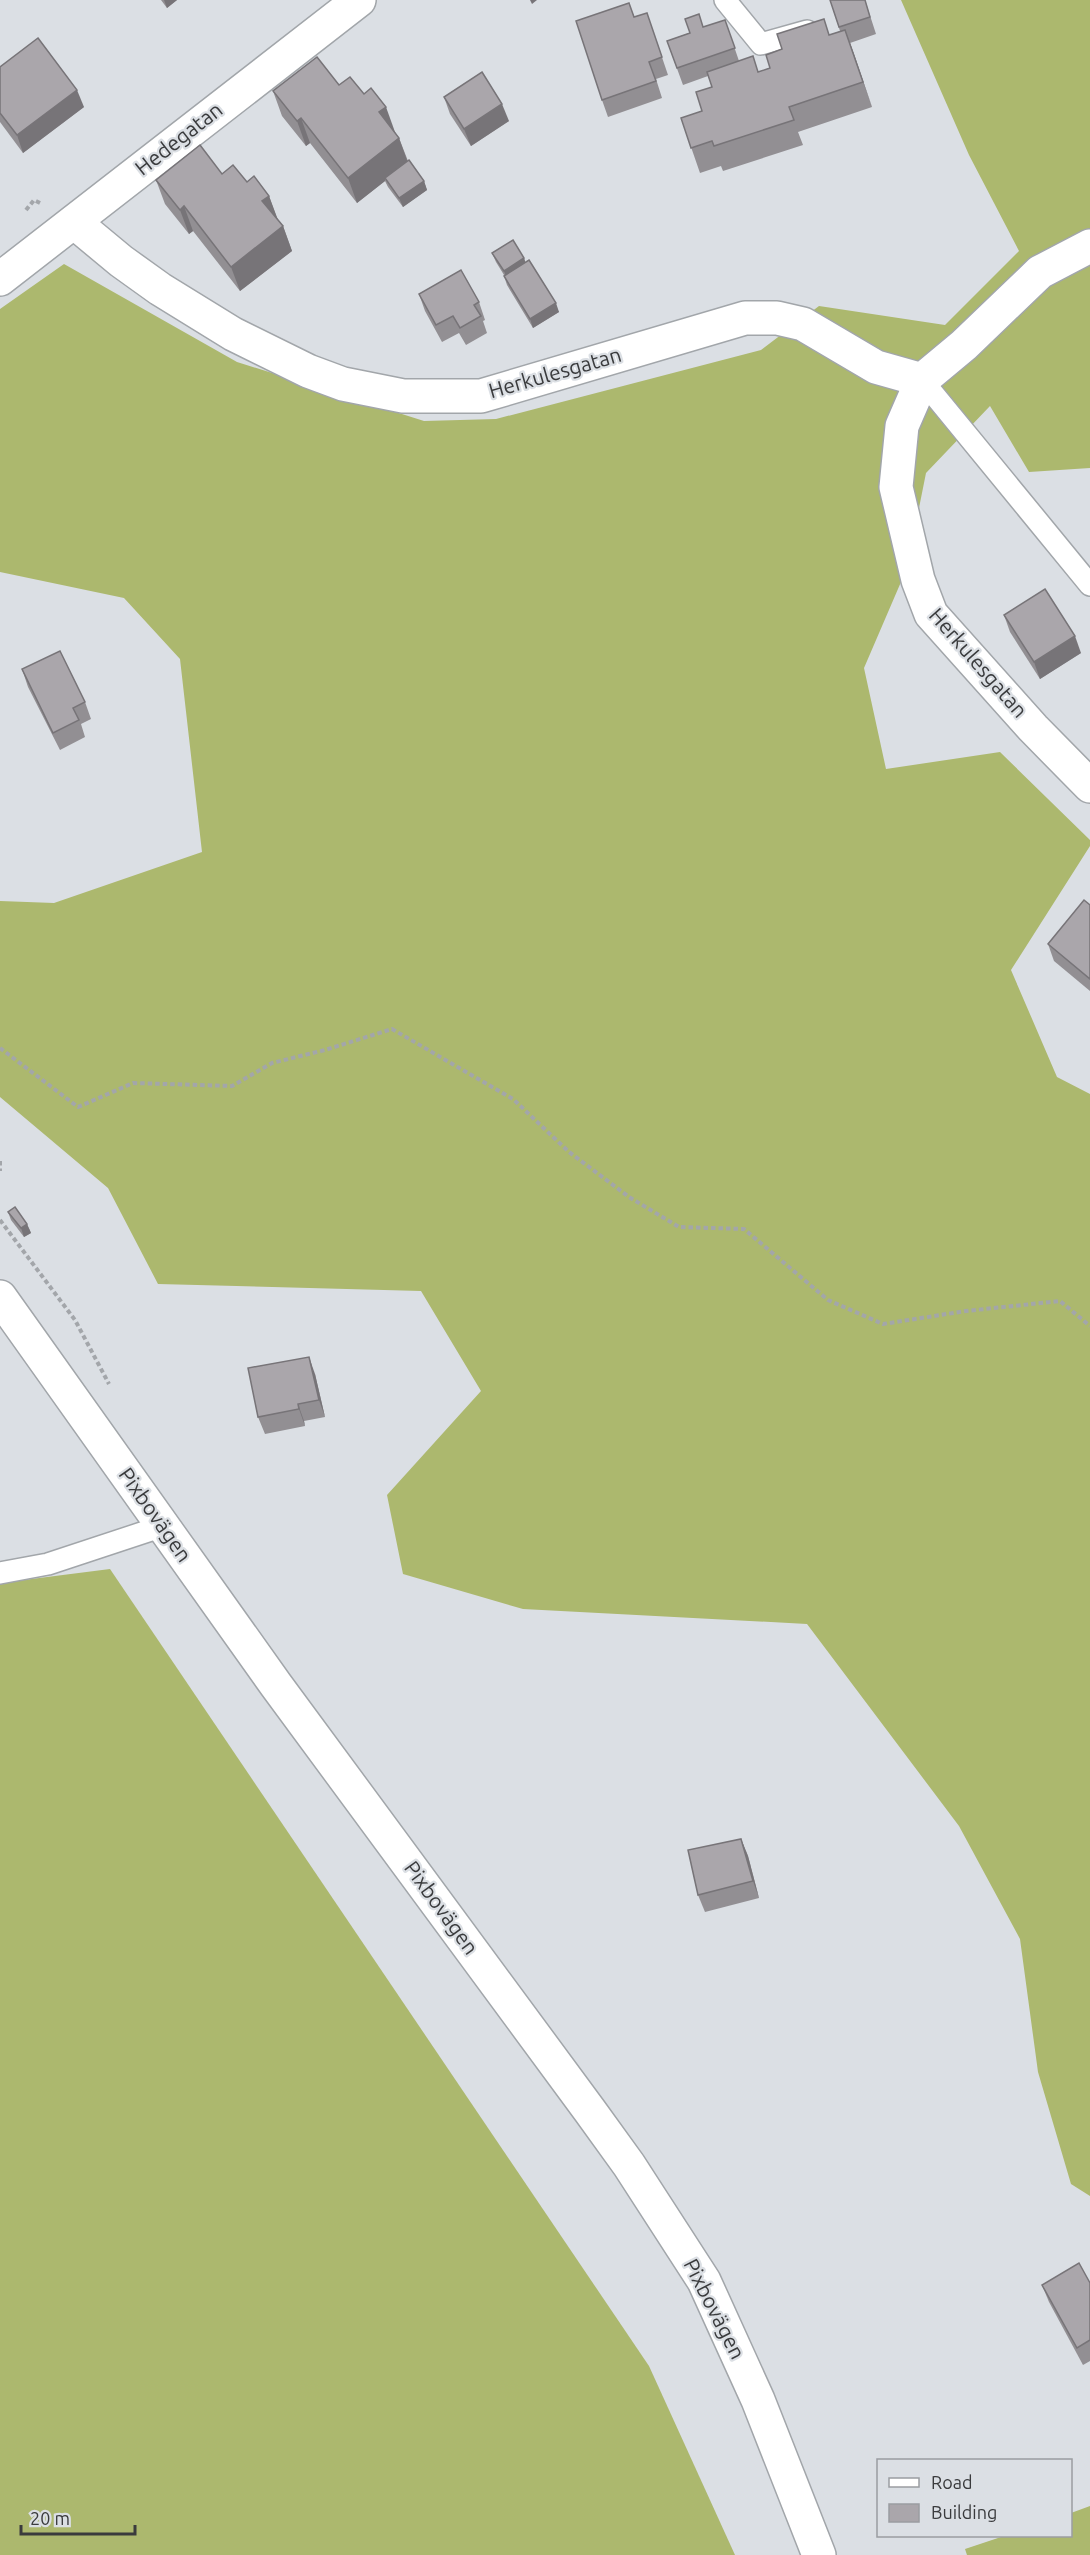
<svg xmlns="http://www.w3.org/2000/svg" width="1090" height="2555" font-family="Ubuntu,sans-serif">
	<rect width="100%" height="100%" fill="#dbdfe4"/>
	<g fill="#acb86e">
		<path d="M901,0h189v468l-61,4 -39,-66 -64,67 -19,95 -43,100 22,101 114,-17 90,88v6l-79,124 46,107 33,17v1102l-19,-12 -33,-112 -18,-133 -61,-113 -152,-202 -284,-15 -120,-35 -16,-79 94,-104 -60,-100 -263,-7 -50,-96 -108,-91v-196l54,2 148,-51 -22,-193 -56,-61 -124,-26v-263l64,-45 173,98 187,59 72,-2 265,-69 58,-44 126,19 74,-74 -50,-96z"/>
		<path d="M110,1569l539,797 86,189h-735v-972z"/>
		<path d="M1090,2506v49h-123l-2,-6 39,-13h66l1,-23z"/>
	</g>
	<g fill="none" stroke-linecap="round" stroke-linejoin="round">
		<defs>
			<g id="service">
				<path d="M725,0l36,44 46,-13"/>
				<path d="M922,380l168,205"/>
				<path d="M0,1573l48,-9 115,-38"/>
			</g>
			<g id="minor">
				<path d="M74,222l47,39 39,28 73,45 75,37 35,13 60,12h78l264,-78h32l26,6 73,43 46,13 42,-35 76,-73 50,-26"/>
				<path d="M0,279l359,-279"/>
				<path d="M922,380l-20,46 -6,61 22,93 13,34 102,114 57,58"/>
			</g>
			<path id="tertiary" d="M0,1297l276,388 314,426 39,54 75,116 54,119 61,155"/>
		</defs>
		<use href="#service" stroke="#a2a6aa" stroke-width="24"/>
		<use href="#minor" stroke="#a2a6aa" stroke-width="36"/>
		<use href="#tertiary" stroke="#a2a6aa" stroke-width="36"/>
		<g stroke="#a3a6aa" stroke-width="4" stroke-dasharray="4.5 3" stroke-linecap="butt">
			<path d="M26,210l8,-10 6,3"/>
			<path d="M0,1048l78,59 55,-24 99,3 40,-23 53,-13 67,-21 121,70 56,53 60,45 50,30 65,2 84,71 55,24 83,-13 94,-10 30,25"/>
			<path d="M0,1161v10"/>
			<path d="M0,1220l75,100 34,64"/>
		</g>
		<use href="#service" stroke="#fff" stroke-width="21"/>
		<use href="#minor" stroke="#fff" stroke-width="33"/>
		<use href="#tertiary" stroke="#fff" stroke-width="33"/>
	</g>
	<g fill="#928f93">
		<path d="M161,0h16l-10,8z"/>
		<path d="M830,0h35l11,34 -26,9 22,64 -74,25 5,13 -80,26 -2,-5 -21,7 -19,-55 21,-7 10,-24 -4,-11 -25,9 -16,-44 58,-21 14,41 20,11 11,-4 60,-33 10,-4z"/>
		<path d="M629,3l5,14 13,-4 21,62 -12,4 6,19 -54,19 -6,-17z"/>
		<path d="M0,67l84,40 -61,46 -23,-31z"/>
		<path d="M339,85l56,47 4,6 9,23 16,20 3,9 -24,17 -15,-20 -3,-6 -28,22 -47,-60 -4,3 -24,-30 -9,-25z"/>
		<path d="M444,97l65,24 -38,25 -21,-32z"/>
		<path d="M156,180l91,2 22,14 9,25 5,5 9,25 -52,40 -47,-60 -4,3 -24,-30z"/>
		<path d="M492,253l32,5 1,4 34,50 -26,16 -26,-43 -3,-9v-1l-8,-13z"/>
		<path d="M419,294l60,8 6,18 -2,1 4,12 -21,12 -7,-12 -17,9 -17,-31z"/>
		<path d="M1004,615l77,38 -41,26 -30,-47z"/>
		<path d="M22,669l63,33 6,17 -10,5 4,13 -25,13 -32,-63z"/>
		<path d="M1090,905v86l-36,-30 -6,-17z"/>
		<path d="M8,1212l19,12 4,9 -7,4 -13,-17z"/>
		<path d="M315,1374l10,43 -21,4 1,5 -40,8 -7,-17z"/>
		<path d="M741,1839l7,17 11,42 -54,14 -7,-17z"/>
		<path d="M1090,2283v78l-7,4 -34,-63 -7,-17z"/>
	</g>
	<g fill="#777478">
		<path d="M164,0h13l-10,8z"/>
		<path d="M530,0h7l-5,4z"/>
		<path d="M845,30l9,24 18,53 -9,-25z"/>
		<path d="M77,90l7,17 -61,46 -6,-18z"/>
		<path d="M502,104l7,17 -38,25 -7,-17z"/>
		<path d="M386,107l9,25 -7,5 -9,-25z"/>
		<path d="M301,118l9,25 -4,3 -9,-25z"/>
		<path d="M399,138l9,25 -23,15v3l-28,22 -9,-25z"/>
		<path d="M424,181l3,9 -24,17 -4,-9z"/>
		<path d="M269,196l9,24 -7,6 -9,-25z"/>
		<path d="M184,206l9,25 -4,3 -9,-24z"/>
		<path d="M283,226l9,25 -52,40 -9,-24z"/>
		<path d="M524,258l3,9 -20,13 -3,-9z"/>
		<path d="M556,303l3,9 -26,16 -3,-9z"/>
		<path d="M1075,636l6,17 -41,26 -6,-17z"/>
		<path d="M27,1224l4,9 -7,4 -3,-9z"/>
		<path d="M309,1357l6,17 10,43 -6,-17z"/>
		<path d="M298,1404l6,17 1,5 -6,-17z"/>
		<path d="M741,1839l7,17 11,42 -6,-17z"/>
	</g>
	<g fill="#aaa6ab" stroke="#777478" stroke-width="1.5">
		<path d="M830,0h35l5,17 -31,10z"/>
		<path d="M629,3l5,14 13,-4 15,44 -13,5 7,19 -54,19 -26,-79z"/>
		<path d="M699,14l4,13 22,-7 10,28 -58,20 -10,-27 23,-8 -5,-14z"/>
		<path d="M824,19l5,16 16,-5 18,52 -74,25 5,13 -80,26 -2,-5 -21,7 -10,-30 21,-7 -6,-19 16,-5 -5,-15 46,-16 5,16 12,-4 -4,-13 16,-6 -5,-15z"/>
		<path d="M38,38l39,52 -60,45 -17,-22v-46z"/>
		<path d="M317,57l22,28 11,-8 14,17 7,-6 15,19 -7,5 20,26 -51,40 -47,-60 -4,3 -24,-30z"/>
		<path d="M482,72l20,32 -38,25 -20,-32z"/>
		<path d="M200,145l22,29 11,-9 14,17 7,-6 15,20 -7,5 21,25 -52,41 -47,-61 -4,4 -24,-30z"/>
		<path d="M409,160l15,21 -25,17 -14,-20z"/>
		<path d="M513,240l11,18 -20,13 -12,-18z"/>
		<path d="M529,260l27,43 -26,16 -26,-43z"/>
		<path d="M461,270l18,32 -5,3 7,11 -21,12 -7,-12 -17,9 -17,-31z"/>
		<path d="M1045,589l30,47 -41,26 -30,-47z"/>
		<path d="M60,651l25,51 -12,6 6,12 -26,13 -31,-64z"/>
		<path d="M1084,900l6,5v74l-42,-35z"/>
		<path d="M15,1207l12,17 -6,4 -13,-16z"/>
		<path d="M309,1357l10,43 -21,4 1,5 -41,8 -10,-49z"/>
		<path d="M741,1839l12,42 -55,14 -10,-45z"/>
		<path d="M1079,2263l11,20v57l-13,8 -35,-63z"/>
	</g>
	<g text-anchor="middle" stroke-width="4.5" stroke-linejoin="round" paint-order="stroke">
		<g font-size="21" fill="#3a3b3d" stroke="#dbdfe4">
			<text transform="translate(179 139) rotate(-38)" y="7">Hedegatan</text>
			<text transform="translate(555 373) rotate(-16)" y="7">Herkulesgatan</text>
			<text transform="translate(978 663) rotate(49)" y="7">Herkulesgatan</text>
			<text transform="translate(155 1515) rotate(55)" y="7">Pixbovägen</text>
			<text transform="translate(441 1908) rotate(54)" y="7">Pixbovägen</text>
			<text transform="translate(714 2309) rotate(63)" y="7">Pixbovägen</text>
		</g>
	</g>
	<rect x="877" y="2459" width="195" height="78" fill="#dbdfe4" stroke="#9b9da1" stroke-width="1.5"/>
	<rect x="889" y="2478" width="30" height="9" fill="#ffffff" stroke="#9b9da1" stroke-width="1.5"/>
	<text x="931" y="2489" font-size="18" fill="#3a3b3d">Road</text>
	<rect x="889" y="2504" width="30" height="18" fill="#aaa6ab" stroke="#9b9da1" stroke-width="1.5"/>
	<text x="931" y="2519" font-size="18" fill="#3a3b3d">Building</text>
	<path d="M21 2525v9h114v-9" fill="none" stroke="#3a3b3d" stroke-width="3"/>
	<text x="30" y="2525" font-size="18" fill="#3a3b3d" stroke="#dbdfe4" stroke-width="4.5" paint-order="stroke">20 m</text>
</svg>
